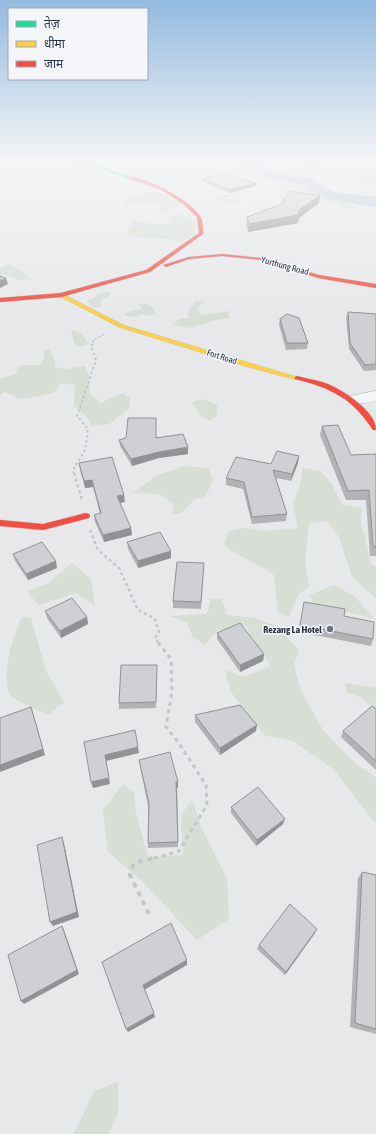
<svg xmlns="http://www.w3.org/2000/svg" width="376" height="1134" font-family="'Asap Condensed','Noto Sans Devanagari',sans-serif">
	<rect width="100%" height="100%" fill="#e6e8ea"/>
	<g fill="#d6ded6">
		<path d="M314,160h62v27c-19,-6 -48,-14 -62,-27z"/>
		<path d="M280,182l18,3 3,3 11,1 23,9 -1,3 9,1 15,6 -4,1 -14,-2v-2l-28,-6 -3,-5h-24l-9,-10z"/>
		<path d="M143,191l16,2 11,4 -2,2 11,3 -2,5h-5l-7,7h-4l-1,-4 6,-6 -32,-2 -7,3 -3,-2 4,-4 9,-2z"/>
		<path d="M222,193l10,3 -8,2 4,2 13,-2 4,3 -11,3 -19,-5 -2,-3z"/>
		<path d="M184,212v6l10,2 2,4 -3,4 2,5c-4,3 -8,7 -13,8 -5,2 -11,-2 -16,-2 -14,-1 -28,0 -40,-7l7,-11 20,3h12l7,-2 -3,-4z"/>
		<path d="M9,264l11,6 11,9 -12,1 -14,-5h-5v-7z"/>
		<path d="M105,292l6,1 -1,3 -10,5 2,5 -9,2 -6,-7 8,-3 1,-3z"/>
		<path d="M194,301h11l-8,8 4,6 28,-4v7l-13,2 -27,8 -15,-3 5,-6 12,-2 -4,-2z"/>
		<path d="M145,303l9,5 1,5 -7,3 -6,-2 -7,3 -10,-1v-3l17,-4 -4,-5z"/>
		<path d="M71,330c9,0 13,7 18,14l-9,3 -5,-3z"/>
		<path d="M50,349l4,9 1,9 11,2 19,-3 5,12 -1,15 12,10 22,-10 7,6 -1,10 -20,15 -17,2 -7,-11 -11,-9 1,-21 -14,-2 -6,9 -15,4 -20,3 -15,-7 -5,3v-16l16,-5 1,-5 5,-4h18l4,-6v-9z"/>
		<path d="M203,399l14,6v11l-8,5 -9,-6 -8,-13z"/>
		<path d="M184,466l24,2 5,12 -7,16 -12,3 -11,13 -10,3v-11l-13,-10 -27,-1 23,-17z"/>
		<path d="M303,468l18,3 12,15 9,19 20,3 -1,15 11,42 4,1v32l-24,-21 -13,-40 -12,-16 -18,2 -4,39 4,25 -11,8 -9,22 -11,-3 -4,-39c-16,-11 -35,-18 -50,-30l5,-14 14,-3 21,3 34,-3 -5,-24 6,-16z"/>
		<path d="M72,563l19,16 4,27 -19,-13 -37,12 -12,-13 22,-9z"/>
		<path d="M334,585l20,11 21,23 -62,-16 -4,-8z"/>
		<path d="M211,599h10l6,16 27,3 23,8 22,24 -5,15 7,26 22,39 32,33 21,14v47l-43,-55 -40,-28 -29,-6 -33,-43 -6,-22 18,7 28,-11 -26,-40 -28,5 -12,14 -12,-8 -6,-14 -17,-7 37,-2z"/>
		<path d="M22,617l9,1 15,53 18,31 -16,13c-12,-6 -26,-11 -37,-19 -11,-18 1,-57 11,-79z"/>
		<path d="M345,683l31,5v21l-16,-12 -14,-5z"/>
		<path d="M123,784l11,9 2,19 12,45 35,-2 -2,-40 11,-15 10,29 25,50 2,40 -32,21 -55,-59 -34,-29 -5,-42z"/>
		<path d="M118,1082v31l-9,21h-35l20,-43z"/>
	</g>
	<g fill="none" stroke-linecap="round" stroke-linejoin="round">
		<path fill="#b4c4d5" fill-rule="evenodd" d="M238,160h17l22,12 35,7 22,13 42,5v10l-51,-8 -23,-14 -34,-7 -28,-15z"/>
		<defs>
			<path id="street" d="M376,391v10l-25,4 -6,-2 -2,-3 2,-3z"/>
			<path id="fast" d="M76,160h5l49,17 -3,1z"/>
			<path id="slow" d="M61,293l62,32 177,53 -3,2 -49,-13 -129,-40 -60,-31 -1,-1z"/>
			<g id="jam">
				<path d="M127,176c19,1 62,23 73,40 3,4 3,13 3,18l-53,38 -89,25 -61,5v-4l61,-5 85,-23 53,-37 -2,-16 -14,-13 -21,-14 -35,-12z"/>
				<path d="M222,254l40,4 57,17 57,9v4l-58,-10 -56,-18 -40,-4 -33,3 -23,8 -3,-2 26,-8z"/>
				<path d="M297,376c10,3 21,4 31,8 16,7 48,27 48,46h-3c-21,-32 -42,-42 -78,-51v-2z"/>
				<path d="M86,513l3,1 1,2 -1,2 -46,12 -43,-4v-6l43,4z"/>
			</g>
		</defs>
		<use href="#street" stroke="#c4c6c8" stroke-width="1"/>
		<use href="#fast" stroke="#c4c6c8" stroke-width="1"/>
		<use href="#slow" stroke="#c4c6c8" stroke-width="1"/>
		<use href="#jam" stroke="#c4c6c8" stroke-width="1"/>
		<path stroke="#c5c6ca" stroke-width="1" stroke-dasharray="1.5 1.5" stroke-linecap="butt" d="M299,160l19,10 58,20"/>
		<path stroke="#c5c6ca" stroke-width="1.5" stroke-dasharray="2 2" stroke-linecap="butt" d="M93,342l1,-3 11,-5"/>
		<path stroke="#c5c6ca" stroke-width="2" stroke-dasharray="2.5 2.5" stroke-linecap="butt" d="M74,474l-1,-4 12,-20 3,-21 -11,-13 19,-56 -5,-13 2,-6"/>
		<g stroke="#c5c6ca" stroke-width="2.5" stroke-dasharray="3 3" stroke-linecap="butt">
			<path d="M74,473l8,27"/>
			<path d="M90,530l8,20 21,18 19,42 17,9 4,13 -4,6 3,4"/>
		</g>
		<path stroke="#c5c6ca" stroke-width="3" stroke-dasharray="4 4" stroke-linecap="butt" d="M154,858l25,-7 28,-46 -1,-20 -28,-43 -12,-15 6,-35 -1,-33 -14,-18"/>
		<path stroke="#c5c6ca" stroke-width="4" stroke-dasharray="5 5" stroke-linecap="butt" d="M149,914l-19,-39 4,-12 23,-6"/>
		<use href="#street" fill="#f5f6f7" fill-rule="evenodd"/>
		<use href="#fast" fill="#16e098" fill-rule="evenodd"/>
		<use href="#slow" fill="#ffcf43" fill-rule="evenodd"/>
		<use href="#jam" fill="#f24e42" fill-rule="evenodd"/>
	</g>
	<g fill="#b1b3b5">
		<path d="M203,179l53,7 -27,7 -26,-11z"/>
		<path d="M319,203l-20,15 -1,5 -50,9 -2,-7 1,-8z"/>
		<path d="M348,312l28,2v56l-12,1 -15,-22 -3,-32z"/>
		<path d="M280,319l28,24 -1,6 -21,1 -7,-25z"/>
		<path d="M322,426l29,29 25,-1v102h-6l-4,-56h-20l-26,-65z"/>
		<path d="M156,437l32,17 -29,4 -27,8 -12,-20 -1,-6z"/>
		<path d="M299,456l-1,7 -7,18 -15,-3 11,36 -1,7 -34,3 -9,-35 -17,-4v-7l45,-14z"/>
		<path d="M79,463l46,39 -5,1 11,25 1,7 -28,7 -9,-20 -1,-7 6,-1 -7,-27 -8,1 -5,-18z"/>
		<path d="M127,542l44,16 -33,10 -10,-19z"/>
		<path d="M13,554l44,14 -29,12 -13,-19z"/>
		<path d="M204,563l-3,46 -28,-1v-7z"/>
		<path d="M303,609l70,30 -2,7 -72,-14z"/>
		<path d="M45,611l42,6 1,7 -27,14 -14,-20z"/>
		<path d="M217,633l47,21 -1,7 -23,11 -23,-33z"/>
		<path d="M157,671l-1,37 -37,1v-6z"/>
		<path d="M376,709v61l-35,-33 2,-6z"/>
		<path d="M195,715l61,16 -36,24 -25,-33z"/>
		<path d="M139,760l39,22v5l-1,1 1,59 -30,1v-42l-8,-40z"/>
		<path d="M231,807l52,17 -27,22 -25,-33z"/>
		<path d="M362,872l14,3v159l-26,-7 8,-149z"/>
		<path d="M315,933l-30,42 -28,-26 2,-4z"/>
	</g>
	<g fill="#909294">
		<path d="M256,183v3l-27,7v-3z"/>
		<path d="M320,195l-1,8 -20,15 -1,5 -50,9 1,-8 50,-14z"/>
		<path d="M6,278l2,6 -8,4v-7z"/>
		<path d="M188,447v7l-29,4 -27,8 -1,-7 28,-7z"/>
		<path d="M299,456l-1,7 -7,18 1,-7z"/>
		<path d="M92,480l1,7 -8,1 -1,-7z"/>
		<path d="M124,495l1,7 -8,1v-7z"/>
		<path d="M131,528l1,7 -28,7 -1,-7z"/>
		<path d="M171,551v7l-33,10v-7z"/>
		<path d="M56,561l1,7 -29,12 -2,-6z"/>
		<path d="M87,617l1,7 -27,14 -1,-7z"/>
		<path d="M264,654l-1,7 -23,11v-7z"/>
		<path d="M31,707l14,48 -45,17v-7z"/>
		<path d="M257,725l-1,6 -36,24v-7z"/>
		<path d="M138,747l1,6 -33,8 4,23 -17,4 -2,-6 14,-27z"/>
		<path d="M176,782h2v5l-1,1 1,59z"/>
		<path d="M285,819l-2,5 -27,22 1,-6z"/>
		<path d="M62,837l2,6 15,74 -26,9 -3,-4z"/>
		<path d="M62,926l2,4 15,44 -55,30 -3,-3z"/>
		<path d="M317,929l-2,4 -30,42 1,-3z"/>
		<path d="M187,960v5l-43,25 -1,-5z"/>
		<path d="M154,1013l1,4 -27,15 -2,-3z"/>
	</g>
	<g fill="#ced0d3" stroke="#909294">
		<path d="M226,173l30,10 -27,7 -26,-11z"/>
		<path d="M292,191l6,2 22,2 -21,15 -1,5 -49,9 -2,-7 35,-13 3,-7z"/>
		<path d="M0,276l6,2 -6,3z"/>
		<path d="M348,312l28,2v50l-11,1 -15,-22z"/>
		<path d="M287,314l12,4 9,25h-21l-7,-24z"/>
		<path d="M128,418h28v20l27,-4 5,13 -29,5 -28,7 -12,-19 7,-2z"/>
		<path d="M338,425l13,30 25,-1v93l-3,-1 -4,-56 -21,1 -26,-65z"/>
		<path d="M277,451l22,5 -7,18 -19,-4 14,44 -35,3 -8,-35 -18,-4 10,-21 35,7z"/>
		<path d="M112,457l12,38 -7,1 14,32 -28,7 -9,-20 7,-2 -9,-33 -8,1 -5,-18z"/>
		<path d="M160,532l11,19 -33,10 -11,-19z"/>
		<path d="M42,542l14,19 -30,13 -13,-20z"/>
		<path d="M177,562l27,1 -3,39 -28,-1z"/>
		<path d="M72,598l15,19 -27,14 -15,-20z"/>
		<path d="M304,602l41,7 -1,7 30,6 -1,17 -73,-14z"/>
		<path d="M240,623l24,31 -24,11 -23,-32z"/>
		<path d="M121,665h36l-1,37 -37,1z"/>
		<path d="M240,705l17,20 -37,23 -25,-33z"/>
		<path d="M372,706l4,3v52l-33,-30z"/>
		<path d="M31,707l12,42 -43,16v-47z"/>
		<path d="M135,730l3,17 -33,8 4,23 -18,4 -7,-40z"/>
		<path d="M170,752l8,30h-2l2,60 -30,1 1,-40 -10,-43z"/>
		<path d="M258,787l27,32 -28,21 -26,-33z"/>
		<path d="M62,837l15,75 -27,10 -13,-77z"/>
		<path d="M362,872l14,3v154l-21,-6z"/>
		<path d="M290,904l27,25 -31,43 -27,-27z"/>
		<path d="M171,923l16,37 -44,25 11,28 -28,16 -24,-67z"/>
		<path d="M62,926l15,44 -56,31 -13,-46z"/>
	</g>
	<linearGradient id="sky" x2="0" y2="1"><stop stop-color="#93bae0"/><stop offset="0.5" stop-color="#f4f5f6"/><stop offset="1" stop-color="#f4f5f6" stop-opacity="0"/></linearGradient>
	<rect width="376" height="319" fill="url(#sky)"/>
	<circle fill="#6c737f" stroke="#f4f6f9" stroke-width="1.5" cx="330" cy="629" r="4"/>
	<g text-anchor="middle" stroke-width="3" stroke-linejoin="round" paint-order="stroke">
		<g font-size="9" fill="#2b3445" stroke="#f4f6f9">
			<text transform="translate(285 266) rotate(15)" y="3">Yurthung Road</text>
			<text transform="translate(222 357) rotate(18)" y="3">Fort Road</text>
		</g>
		<g font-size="10" font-weight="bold" fill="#2b3445" stroke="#f4f6f9" text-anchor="end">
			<text x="322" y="633">Rezang La Hotel</text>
		</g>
	</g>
	<rect x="8" y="8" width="140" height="72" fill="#f4f6f9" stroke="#a4a8b1"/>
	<rect x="16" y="21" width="20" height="6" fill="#16e098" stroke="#a4a8b1"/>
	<text x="44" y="28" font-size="12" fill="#2b3445">तेज़</text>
	<rect x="16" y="41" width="20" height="6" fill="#ffcf43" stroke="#a4a8b1"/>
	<text x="44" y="48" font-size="12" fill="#2b3445">धीमा</text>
	<rect x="16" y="61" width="20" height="6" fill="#f24e42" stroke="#a4a8b1"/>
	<text x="44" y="68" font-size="12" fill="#2b3445">जाम</text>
</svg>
